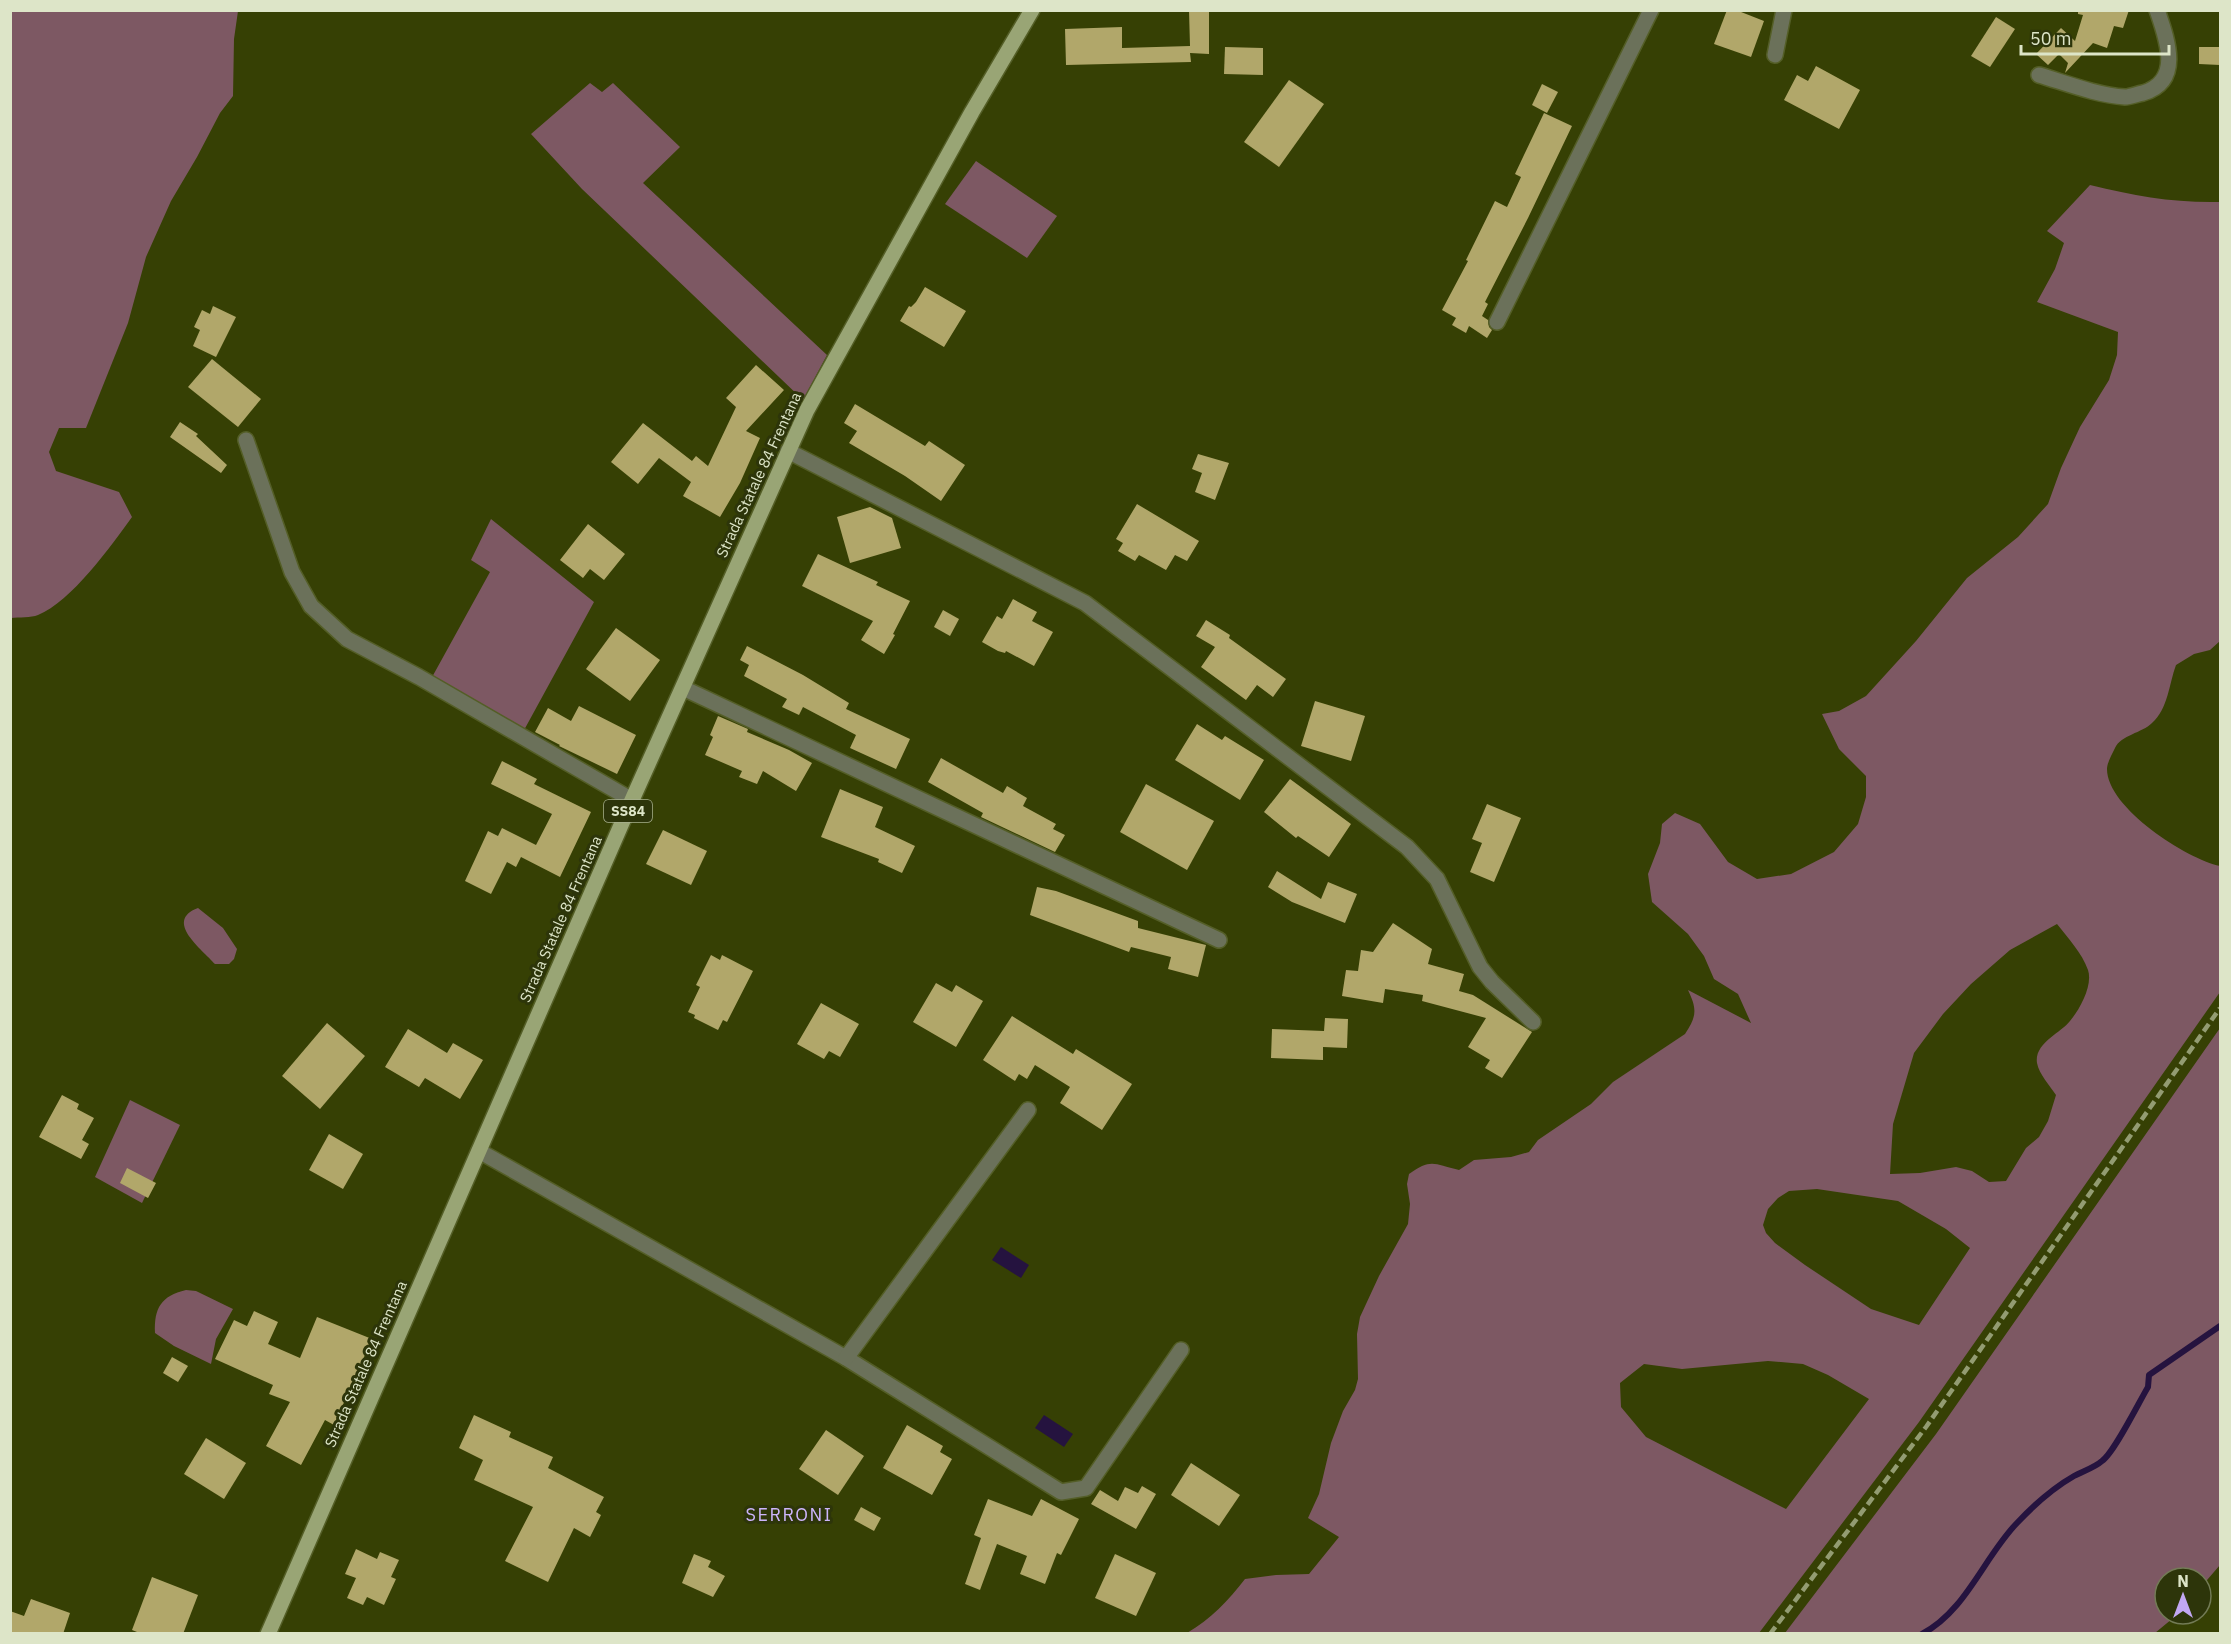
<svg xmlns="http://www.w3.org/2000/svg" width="2231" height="1644" font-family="'IBM Plex Sans',sans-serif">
	<rect width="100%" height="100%" fill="#364004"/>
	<g fill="#7d5863" fill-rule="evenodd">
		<path d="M10,11h228l-4,28 -1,57 -13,17 -23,44 -26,44 -25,56 -18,66 -42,105h-27l-10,24 7,19 63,21 13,25c-21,29 -61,85 -94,98 -7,3 -19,2 -27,3z"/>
		<path d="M590,83l12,9 11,-9 67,64 -37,36 184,172 -24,45 -221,-211 -51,-55z"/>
		<path d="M976,161l81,55 -30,42 -82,-54z"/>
		<path d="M2090,185c46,11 83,18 130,17v439l-10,9 -16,4 -18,11c-7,19 -8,44 -24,58 -10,10 -31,12 -37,25 -3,6 -8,15 -8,21 0,39 80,90 113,97v126l-301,430 -160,211h-572c24,-14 41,-32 58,-54l31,-4 33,-1 30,-37 -31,-19 11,-24 12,-51 12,-32 12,-21 3,-11 -1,-45 3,-17 19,-41 29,-52 2,-20 -3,-20 2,-10c22,-16 25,-10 50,-4l15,-10 37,-3 18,-5 9,-12 53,-36 22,-22 72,-48c12,-18 12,-25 3,-44l63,33 -13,-29 -24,-15 -10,-23 -16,-22 -36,-32 -4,-28 12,-31 2,-19 13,-11 25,11 28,38 29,17 34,-5 43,-22 24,-28 8,-27v-21l-27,-27 -17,-35 17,-3 27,-15 50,-55 51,-63 51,-41 30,-33 13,-36 19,-41 29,-47 8,-25 1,-23 -81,-30 18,-33 9,-26 -17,-12zM2057,924c11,14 25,29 31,46 5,15 -8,39 -18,51 -9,12 -36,22 -33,42 2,11 13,23 19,32l-8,26 -9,16 -13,11 -20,33 -17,1 -17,-11 -16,-4 -36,6 -30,1 3,-50 21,-71 29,-39 28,-30 39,-34zM1817,1189l81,12 48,28 24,19 -51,77 -48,-16 -66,-44 -30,-22 -9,-10 -3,-8 5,-16 10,-11 11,-7zM1768,1361l35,3 25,11 41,24 -83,110 -140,-72 -25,-30 -1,-24 24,-19 38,5z"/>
		<path d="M491,519l103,83 -71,130 -92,-53 59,-107 -19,-12z"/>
		<path d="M198,908l25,20 14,21 -3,10 -5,5h-14c-12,-14 -52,-43 -17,-56z"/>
		<path d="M2220,1028v537l-19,22v-9h-36v36h13l-23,19h-370l151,-199z"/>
		<path d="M130,1100l50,25 -38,78 -47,-26z"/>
		<path d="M186,1290l10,1 37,18 -17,30 -5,25 -37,-18 -19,-13c-1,-25 6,-37 31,-43z"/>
	</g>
	<g fill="#25133f">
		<path d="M1001,1247l28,18 -8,13 -29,-18z"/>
		<path d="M1044,1415l29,19 -9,13 -29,-19z"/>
	</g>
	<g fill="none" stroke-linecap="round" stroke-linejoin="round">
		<path stroke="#25133f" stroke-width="6" d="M1922,1634c44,-23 62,-77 95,-111 16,-17 36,-35 57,-47 9,-5 20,-8 28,-15 12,-8 37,-59 46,-74l1,-12 71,-49"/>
	</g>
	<g fill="#b1a76a">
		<path d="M1189,10h20v44l-19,-1 1,9 -125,3 -1,-36 57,-2v21l68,-2z"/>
		<path d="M1727,10h9l28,11 -13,36 -37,-13z"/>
		<path d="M2078,10h51l-6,18 -9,-2 -7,22 -14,-5 -28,30 3,-10 -9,-9 -11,11 -12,-11 25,-26 14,13 8,-26 -5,-1z"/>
		<path d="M1996,17l19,12 -25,38 -19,-11z"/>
		<path d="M1225,47l38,1v27l-39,-1z"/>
		<path d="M2199,47h21v18l-21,-1z"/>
		<path d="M1816,66l44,24 -21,39 -55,-29 13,-25 11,6z"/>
		<path d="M1289,80l35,24 -45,63 -35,-25z"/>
		<path d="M1542,84l16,8 -11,21 -15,-8z"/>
		<path d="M1544,113l28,13 -44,92 -43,84 3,2 -6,12 6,4 1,7 3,3 -5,8 -18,-12 -3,7 -14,-8 4,-7 -14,-8 26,-49 -2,-1 29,-59 12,6 14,-30 -6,-3z"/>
		<path d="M925,287l41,24 -22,36 -44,-26 9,-15 2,1 5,-5z"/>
		<path d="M213,306l23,11 -20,40 -23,-11 7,-16 -6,-3 8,-17 8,4z"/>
		<path d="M212,359l49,40 -23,28 -50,-40z"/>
		<path d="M756,365l28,25 -38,41 14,7 -20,45 -20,34 -37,-21 8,-14 -32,-24 -21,26 -27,-22 32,-39 49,38 4,-5 12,10 28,-59 -10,-9z"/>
		<path d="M855,404l70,42 4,-5 36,24 -24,36 -36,-25 -56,-33 8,-12 -13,-8z"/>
		<path d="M180,422l18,12 -2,2 31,29 -6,8 -51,-36z"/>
		<path d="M1198,454l31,9 -14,37 -20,-8 7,-19 -10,-4z"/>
		<path d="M1137,504l62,37 -12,20 -12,-6 -9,15 -27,-15 -4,6 -17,-10 5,-8 -7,-4z"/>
		<path d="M870,507l22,11 9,30 -51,15 -13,-46z"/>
		<path d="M588,524l37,30 -21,26 -14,-11 -7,9 -23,-18z"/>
		<path d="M818,554l60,28 -2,3 34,16 -17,33 2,1 -11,19 -23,-14 12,-19 -71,-35z"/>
		<path d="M1013,599l24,13 -5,9 21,11 -19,34 -28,-15 -1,2 -7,-2 -16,-9 15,-26 5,3z"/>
		<path d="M943,610l16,9 -9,17 -16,-9z"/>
		<path d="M1206,620l24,15 -1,3 57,41 -13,18 -16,-12 -11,15 -45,-33 14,-20 -19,-11z"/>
		<path d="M616,628l44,32 -30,41 -44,-32z"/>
		<path d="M747,646l56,29 46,28 -3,6 64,30 -14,30 -46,-21 6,-13 -53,-28 -4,8 -17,-8 5,-8 -43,-23 5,-11 -9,-5z"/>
		<path d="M1315,701l50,15 -14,45 -50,-15z"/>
		<path d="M579,706l57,29 -19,39 -58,-28 1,-1 -25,-13 13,-24 23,13z"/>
		<path d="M718,716l30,13 -1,3 42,18 23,13 -16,28 -33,-20 -6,13 -18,-7 3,-6 -37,-16 8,-18 -3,-2z"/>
		<path d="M1197,724l25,16 3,-4 39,24 -24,40 -65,-40z"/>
		<path d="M941,758l62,35 4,-7 20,12 -4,8 33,18 -3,5 12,6 -10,17 -74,-35 2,-4 -55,-31z"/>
		<path d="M502,761l35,18 -3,5 57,28 -31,65 -39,-20 -5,10 -9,-5 -16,32 -26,-13 23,-50 10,5 4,-8 34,17 16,-31 -61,-30z"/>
		<path d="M1290,779l61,45 -22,33 -31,-21 -2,2 -32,-26z"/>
		<path d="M1146,784l68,37 -27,49 -67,-38z"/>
		<path d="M840,789l43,18 -8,20 40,19 -13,27 -24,-11 1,-3 -58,-22z"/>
		<path d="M1487,804l34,14 -27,64 -24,-10 12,-29 -10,-4z"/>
		<path d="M663,830l44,21 -16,34 -45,-21z"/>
		<path d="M1277,871l44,28 7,-17 29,12 -12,29 -53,-21 -24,-15z"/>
		<path d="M1037,887l19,4 82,30v7l68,17 -8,32 -30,-8 3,-12 -40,-10 -2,5 -99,-37z"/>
		<path d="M1393,923l39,26 -4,15 36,10 -5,17 14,4 59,37 -30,46 -17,-10 5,-8 -22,-13 18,-29 -64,-17 1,-6 -38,-6 -2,14 -41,-7 4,-26 12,1 3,-21 12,2z"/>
		<path d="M711,955l9,5 2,-5 31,16 -26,51 -4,-2 -5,10 -24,-12 1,-3 -7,-3 12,-25 -4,-2z"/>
		<path d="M936,983l16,9 4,-7 27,16 -27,46 -43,-25z"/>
		<path d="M821,1003l38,21 -19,33 -11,-6 -5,8 -27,-15z"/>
		<path d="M1012,1016l61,38 3,-5 56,35 -30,46 -42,-27 10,-16 -35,-22 -8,14 -8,-5 -4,7 -32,-21z"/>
		<path d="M1325,1018l23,1 -1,29 -24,-1v13l-52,-2 1,-29 52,2z"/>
		<path d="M327,1023l38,33 -45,53 -38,-33z"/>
		<path d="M408,1029l39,24 6,-10 30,17 -23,39 -35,-21 -6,9 -34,-20z"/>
		<path d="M62,1095l17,9 -2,5 17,9 -12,22 7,4 -8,15 -42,-22z"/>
		<path d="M329,1134l34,20 -20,35 -34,-19z"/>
		<path d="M127,1168l29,15 -8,15 -28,-15z"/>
		<path d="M254,1311l24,11 -10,22 32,14 17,-41 55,22 -38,86 -9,-5 -24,45 -35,-19 24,-44 -21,-8 4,-9 -58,-26 19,-39 13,6z"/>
		<path d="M172,1357l16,9 -10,16 -15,-9z"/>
		<path d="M474,1415l37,17 -2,5 44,20 -5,11 56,29 -8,15 5,3 -11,22 -16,-9 -26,54 -43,-21 28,-54 -59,-27 9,-20 -24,-12z"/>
		<path d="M907,1425l36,21 -3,6 12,7 -20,36 -49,-27z"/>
		<path d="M826,1430l38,26 -26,39 -39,-26z"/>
		<path d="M206,1438l40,25 -22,36 -40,-25z"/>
		<path d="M1191,1463l49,32 -21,31 -48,-31z"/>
		<path d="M1142,1486l14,8 -20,35 -45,-25 9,-14 18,11 7,-14 13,6z"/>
		<path d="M988,1499l44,17 9,-17 38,20 -18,36 -4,-2 -12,31 -25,-10 7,-18 -30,-12 -17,46 -15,-6 16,-46 -7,-3z"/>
		<path d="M861,1507l20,11 -7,13 -20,-11z"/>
		<path d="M356,1549l21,10 3,-7 19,8 -8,17 5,2 -12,26 -17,-8 -4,8 -16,-7 9,-20 -11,-4z"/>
		<path d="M694,1554l17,7 -3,6 17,9 -12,21 -31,-14z"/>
		<path d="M1115,1554l41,19 -20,43 -41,-18z"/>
		<path d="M152,1577l46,18 -15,39h-41l-10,-4z"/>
		<path d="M31,1599l39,14 -7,21h-53v-23l14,5z"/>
	</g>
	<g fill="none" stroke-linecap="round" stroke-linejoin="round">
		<defs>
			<g id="minor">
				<path d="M1775,55l9,-45"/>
				<path d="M2039,75c27,8 57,20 86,22 5,0 12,-3 18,-4 40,-12 24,-54 14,-83"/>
				<path d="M1497,322l154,-312"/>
				<path d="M246,440l46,132 19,34 36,33 72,38 213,123"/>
				<path d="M788,451l297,152 322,244 30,32 43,88 12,15 41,40"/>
				<path d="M683,688l536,252"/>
				<path d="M479,1151l367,207 215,134 25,-4 95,-138"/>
				<path d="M846,1358l182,-248"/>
			</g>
			<path id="major" d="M268,1634l364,-834 175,-390 165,-298 60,-102"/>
		</defs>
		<use href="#minor" stroke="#545e27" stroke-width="18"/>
		<use href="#major" stroke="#545e27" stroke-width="18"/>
		<use href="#minor" stroke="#6b715a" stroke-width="15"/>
		<use href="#major" stroke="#99a575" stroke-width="15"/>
		<path stroke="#939c72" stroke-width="4.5" stroke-dasharray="9 4.5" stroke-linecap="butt" d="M1770,1634l156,-207 294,-419"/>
	</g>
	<g text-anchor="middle" stroke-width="6" stroke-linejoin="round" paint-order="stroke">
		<rect fill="#2d350a" stroke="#a8b08f" stroke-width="1.5" x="604" y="800" width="48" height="22" rx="4.5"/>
		<g font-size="14" font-weight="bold" fill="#dde5c8">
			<text x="628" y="816">SS84</text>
		</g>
		<g font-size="15" fill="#dde5c8" stroke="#2d350a">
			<text transform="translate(759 475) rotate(-65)" y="5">Strada Statale 84 Frentana</text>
			<text transform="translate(561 919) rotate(-66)" y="5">Strada Statale 84 Frentana</text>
			<text transform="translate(366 1364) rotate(-66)" y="5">Strada Statale 84 Frentana</text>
		</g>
		<g font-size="18" letter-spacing="1.5" fill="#cdb5fb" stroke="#2d350a">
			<text x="789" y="1521">SERRONI</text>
		</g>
	</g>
	<rect width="2231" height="1644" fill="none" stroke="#dde5c8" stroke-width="24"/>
	<g transform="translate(2183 1596)"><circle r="28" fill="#2d350a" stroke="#737b56" stroke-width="1.5"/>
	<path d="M0-4.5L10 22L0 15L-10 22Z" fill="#c2a8f3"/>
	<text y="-9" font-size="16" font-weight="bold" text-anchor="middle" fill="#dde5c8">N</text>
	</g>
	<path d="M2021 45v9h148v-9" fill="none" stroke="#dde5c8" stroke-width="3"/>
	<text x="2030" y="45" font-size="18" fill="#dde5c8" stroke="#2d350a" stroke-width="4.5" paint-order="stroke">50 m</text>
</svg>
